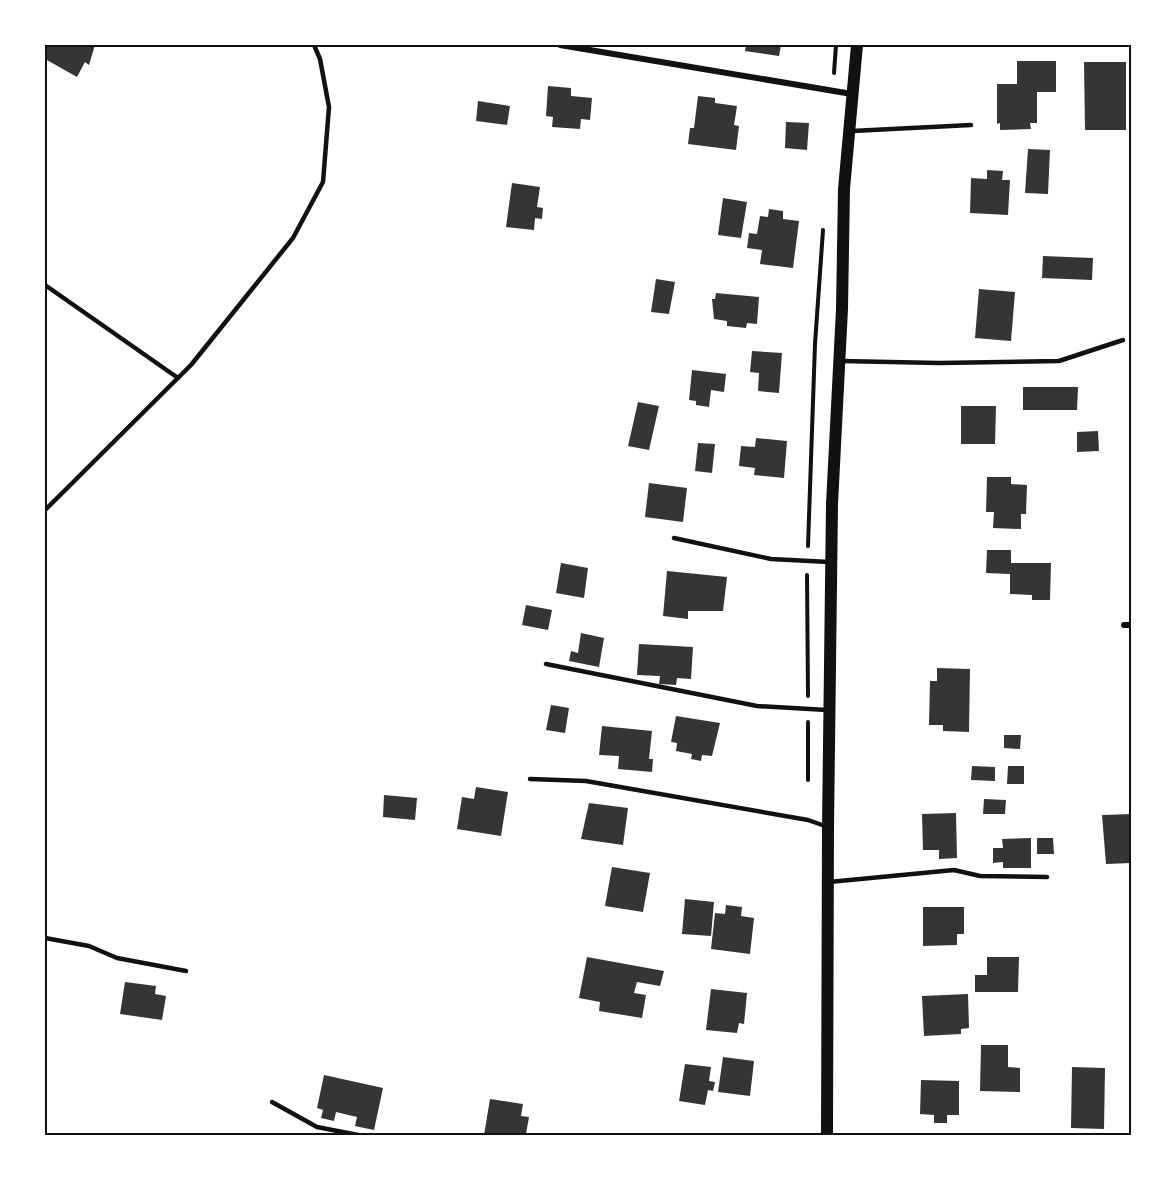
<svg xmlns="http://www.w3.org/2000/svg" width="1176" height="1180" font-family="Merriweather,serif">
	<rect width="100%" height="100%" fill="#fff"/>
	<g fill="#353535">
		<path d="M45,45h50l-6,20 -4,-3 -8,15 -32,-18z"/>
		<path d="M746,45h35l-2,11 -34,-5z"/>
		<path d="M1017,61h39v31h-19v31h-7l1,6 -31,1v-7l-3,1v-40h20z"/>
		<path d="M1084,62h42v68h-41z"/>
		<path d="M548,86l23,2v8l21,2 -2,22 -9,-1 -1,10 -28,-2 1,-10 -7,-1z"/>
		<path d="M698,96l17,2v5l22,3 -3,19 5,1 -3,24 -48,-6 2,-16h4z"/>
		<path d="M478,101l32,5 -3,19 -31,-4z"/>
		<path d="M786,122l23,1 -2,27 -22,-2z"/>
		<path d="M1028,149l22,1 -2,44 -23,-1z"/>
		<path d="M987,170l16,1 -1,9h8l-2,35 -38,-2 1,-35 16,1z"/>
		<path d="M512,183l28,4 -3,20 6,1 -1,11 -7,-1 -1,12 -28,-3z"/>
		<path d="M723,198l24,4 -6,36 -23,-3z"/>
		<path d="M769,209l14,2v8l16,2 -6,47 -33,-4 2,-14 -15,-2 2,-15 8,1 3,-18 8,1z"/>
		<path d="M1043,256l50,2 -1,22 -50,-2z"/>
		<path d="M656,279l19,3 -6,32 -18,-2z"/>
		<path d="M979,289l36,3 -4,49 -36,-3z"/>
		<path d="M716,293l43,4 -2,27 -10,-1 -1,5 -19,-2v-5l-13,-2 -2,-20h3z"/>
		<path d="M752,351l30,2 -3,40 -21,-2 1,-18 -9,-1z"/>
		<path d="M692,370l34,4 -2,18 -13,-2 -2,17 -13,-2v-4l-7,-1z"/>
		<path d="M1023,387h55l-1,23h-54z"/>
		<path d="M638,402l21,4 -10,44 -21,-4z"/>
		<path d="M961,406h35l-1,38h-34z"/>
		<path d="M1098,431l1,20 -22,1v-20z"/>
		<path d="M756,438l31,3 -3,37 -30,-3 1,-7 -16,-2 2,-20 14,1z"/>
		<path d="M698,443l17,1 -3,29 -17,-2z"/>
		<path d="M987,477h24v7l16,1 -1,29h-5v15l-28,-1 1,-16h-8z"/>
		<path d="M649,483l38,5 -4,34 -38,-5z"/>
		<path d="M987,550h24v13h40l-1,37h-18v-5l-22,-1v-20l-24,-1z"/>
		<path d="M561,563l27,5 -4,30 -28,-5z"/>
		<path d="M667,571l60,6 -4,34h-35v8l-25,-3z"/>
		<path d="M526,605l26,5 -4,20 -26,-5z"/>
		<path d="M581,633l23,5 -5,29 -30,-6 2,-10 7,2z"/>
		<path d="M639,644l54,3 -2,32 -14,-1 -1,7 -17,-1 1,-8 -23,-1z"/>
		<path d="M937,668l33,1 -1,63 -26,-1v-6h-14l1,-44h7z"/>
		<path d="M551,705l18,3 -4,25 -19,-3z"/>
		<path d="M676,716l44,7 -8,33 -10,-1 -1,6 -10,-2 1,-5 -16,-3 1,-8 -6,-1z"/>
		<path d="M602,726l50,5 -3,28h4l-1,13 -34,-3 1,-13 -20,-1z"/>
		<path d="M1004,735h17l-1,14 -16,-1z"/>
		<path d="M972,766l23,1v14l-24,-1z"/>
		<path d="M1008,766h16v18h-17z"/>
		<path d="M476,787l32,5 -7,44 -44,-7 5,-32 12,2z"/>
		<path d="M384,795l33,3 -2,22 -32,-3z"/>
		<path d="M984,799l22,1 -1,14h-22z"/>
		<path d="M589,803l39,5 -5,37 -42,-6z"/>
		<path d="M956,813l1,45 -18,1v-9h-16l-1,-36z"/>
		<path d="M1131,814v49l-25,1 -4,-49z"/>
		<path d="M1031,838v30h-28v-6l-10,1v-15h10l-1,-9z"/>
		<path d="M1037,838h16l1,16h-17z"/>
		<path d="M612,867l38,6 -7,39 -38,-6z"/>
		<path d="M685,899l29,3 -3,34 -29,-2z"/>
		<path d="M726,905l16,2 -1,9 13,2 -4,36 -39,-5 4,-36 10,1z"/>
		<path d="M923,907h41v27h-7v11l-34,1z"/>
		<path d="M587,957l77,14 -4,15 -23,-4 -3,11 12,2 -4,23 -43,-7 1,-9 -21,-4z"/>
		<path d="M987,957h32l-1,35h-43v-17h12z"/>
		<path d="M125,982l31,4 -1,8 11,2 -4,24 -42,-6z"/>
		<path d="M711,989l36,4 -3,31 -5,-1 -2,10 -31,-3z"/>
		<path d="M968,994l1,34 -8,1v5l-37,2 -2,-40z"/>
		<path d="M981,1045h27v22l12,1v24l-40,-1z"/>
		<path d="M723,1057l31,4 -4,35 -32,-4z"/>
		<path d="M685,1064l26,3 -2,14 6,1 -2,9 -5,-1 -3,15 -26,-4z"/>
		<path d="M1072,1067l33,1 -1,61 -33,-1z"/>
		<path d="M324,1075l59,13 -9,42 -19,-4 2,-9 -21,-5 -2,9 -13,-3 2,-8 -6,-2z"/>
		<path d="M921,1080l38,1v34h-12v8h-13v-8l-14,-1z"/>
		<path d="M490,1099l33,5 -2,12 8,1 -3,17 -42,1z"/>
	</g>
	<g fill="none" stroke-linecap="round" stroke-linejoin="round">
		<g stroke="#111" stroke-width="4">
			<path d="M834,73l2,-28"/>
			<path d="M808,546l7,-202 8,-114"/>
			<path d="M807,575l1,121"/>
			<path d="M808,780v-58"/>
		</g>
		<g stroke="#111" stroke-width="4.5">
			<path d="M852,131l119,-6"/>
			<path d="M45,285l133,93"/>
			<path d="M841,361l98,2 120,-2 64,-21"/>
			<path d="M45,510l146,-145 102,-127 30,-56 6,-75 -9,-48 -6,-14"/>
			<path d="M674,538l97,21 58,3"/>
			<path d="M546,664l211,42 70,4"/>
			<path d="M530,779l56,2 222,39 20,7"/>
			<path d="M829,882l125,-12 26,6 67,1"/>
			<path d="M45,938l44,8 28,12 69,13"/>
			<path d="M272,1102l45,25 41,8"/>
		</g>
		<g stroke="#111" stroke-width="6">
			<path d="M560,45l292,49"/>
			<path d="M1124,625h7"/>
		</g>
		<path stroke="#111" stroke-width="12" d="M827,1135l1,-308 4,-323 10,-195 2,-120 13,-144"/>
	</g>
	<rect width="1176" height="1180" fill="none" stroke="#ffffff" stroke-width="93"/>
	<rect x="46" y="46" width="1084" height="1088" fill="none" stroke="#111" stroke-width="2"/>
</svg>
